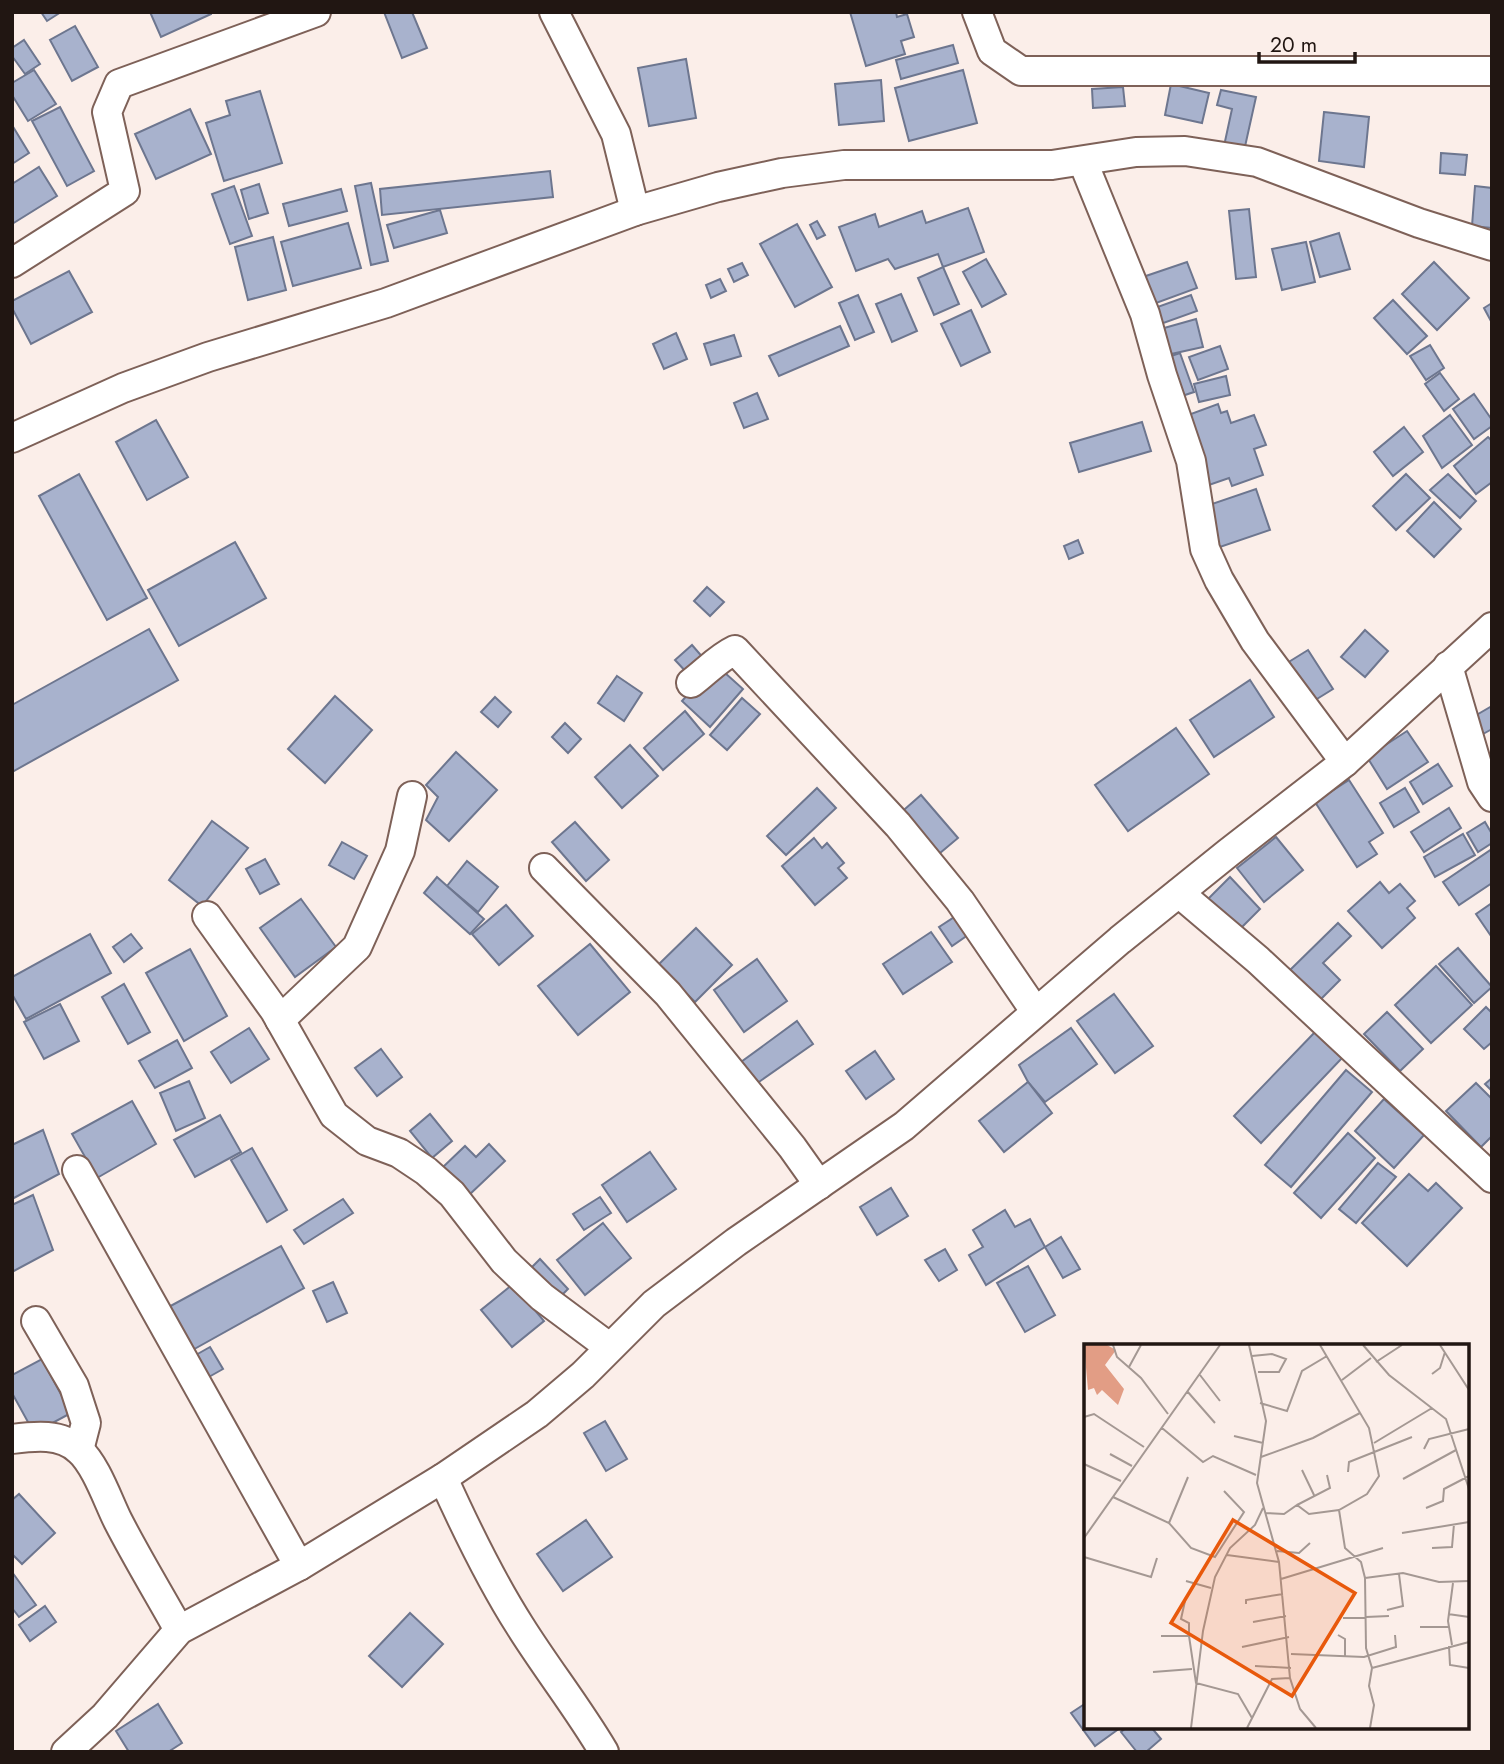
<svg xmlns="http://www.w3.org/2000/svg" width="1504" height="1764" font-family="Jost,sans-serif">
	<rect width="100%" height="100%" fill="#fbeee9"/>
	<g fill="#a8b2cd" stroke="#6d768f" stroke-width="2">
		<path d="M41,12h20l-14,9z"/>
		<path d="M150,12h61v2l-50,23z"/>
		<path d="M384,12h28l15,36 -25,10z"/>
		<path d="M850,12h46l1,5 10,-3 7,23 -13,4 4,13 -39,12z"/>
		<path d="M75,26l23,41 -26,14 -22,-41z"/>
		<path d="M24,40l16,24 -15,10 -13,-18v-8z"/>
		<path d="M953,45l5,18 -57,16 -5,-19z"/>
		<path d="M686,59l10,59 -47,8 -11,-58z"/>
		<path d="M34,70l22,34 -28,17 -16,-26v-12z"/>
		<path d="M963,70l14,53 -68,18 -14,-53z"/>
		<path d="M881,80l3,41 -45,4 -4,-41z"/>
		<path d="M1171,84l38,9 -7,30 -37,-8z"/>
		<path d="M1123,87l2,19 -32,2 -1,-19z"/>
		<path d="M1221,90l35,7 -12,54 -20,-5 8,-37 -15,-4z"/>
		<path d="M260,91l22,72 -58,18 -18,-58 24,-8 -4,-14z"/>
		<path d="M60,107l34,64 -27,15 -35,-65z"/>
		<path d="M190,109l21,45 -55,25 -21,-45z"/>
		<path d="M1324,112l45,5 -5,50 -45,-6z"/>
		<path d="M12,125l17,28 -17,11z"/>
		<path d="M1441,153l26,2 -2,20 -25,-2z"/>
		<path d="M39,167l18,29 -45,28v-40z"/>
		<path d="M550,171l3,26 -171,18 -2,-26z"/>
		<path d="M371,183l17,78 -17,4 -16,-79z"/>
		<path d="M259,184l9,29 -19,6 -8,-29z"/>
		<path d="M234,186l18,50 -22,8 -18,-50z"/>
		<path d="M1475,186l17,2v40l-20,-2z"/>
		<path d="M341,189l6,22 -58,15 -6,-22z"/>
		<path d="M968,208l16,44 -41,15 -5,-13 -43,15 -7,-10 -32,12 -17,-44 36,-13 4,13 43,-16 4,12z"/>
		<path d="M1249,209l7,68 -20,2 -7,-68z"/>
		<path d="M440,210l7,23 -53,15 -7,-23z"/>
		<path d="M817,221l8,14 -8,4 -7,-14z"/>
		<path d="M348,223l13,45 -68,18 -12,-44z"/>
		<path d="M797,224l35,63 -37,20 -35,-63z"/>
		<path d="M1339,233l11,36 -30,8 -10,-35z"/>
		<path d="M273,237l13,53 -38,10 -13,-53z"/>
		<path d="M1306,242l9,40 -33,8 -10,-41z"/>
		<path d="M986,259l20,35 -24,13 -19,-35z"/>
		<path d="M1187,262l10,26 -49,18 -8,-28z"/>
		<path d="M1434,262l35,36 -32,32 -35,-36z"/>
		<path d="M742,263l6,12 -14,7 -6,-13z"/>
		<path d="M943,267l16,37 -25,11 -16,-37z"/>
		<path d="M69,271l23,41 -61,32 -19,-36v-7z"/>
		<path d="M720,279l6,12 -15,7 -5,-13z"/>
		<path d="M901,294l16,37 -25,11 -16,-38z"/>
		<path d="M858,295l16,37 -19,8 -16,-37z"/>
		<path d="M1191,295l6,16 -42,15 -6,-16z"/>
		<path d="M1393,300l34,36 -20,18 -33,-36z"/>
		<path d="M1492,303v20l-8,-15z"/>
		<path d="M971,310l19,42 -29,14 -20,-42z"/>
		<path d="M1196,319l7,28 -41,9 -5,-26z"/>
		<path d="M840,326l9,20 -70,30 -10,-20z"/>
		<path d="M676,333l11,26 -23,10 -11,-25z"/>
		<path d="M734,335l7,21 -30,9 -7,-21z"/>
		<path d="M1430,345l14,23 -18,12 -16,-24z"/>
		<path d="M1220,346l8,23 -30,11 -9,-23z"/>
		<path d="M1180,353l14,39 -21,7 -14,-39z"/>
		<path d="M1440,373l19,26 -15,12 -19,-27z"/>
		<path d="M1226,376l4,19 -31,7 -5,-18z"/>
		<path d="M757,393l11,26 -24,9 -10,-25z"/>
		<path d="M1474,394l18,26v6l-18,13 -21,-30z"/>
		<path d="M1218,404l3,9 6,-2 4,12 23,-8 12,30 -12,4 9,26 -31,11 -3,-8 -23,8 -26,-68z"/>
		<path d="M1450,415l22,30 -30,23 -19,-32z"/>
		<path d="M156,420l32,57 -41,23 -31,-58z"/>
		<path d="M1142,422l9,29 -72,21 -9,-29z"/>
		<path d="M1404,427l19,25 -30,24 -19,-24z"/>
		<path d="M1488,437l4,4v41l-16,12 -22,-28z"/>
		<path d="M79,474l68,124 -40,22 -68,-124z"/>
		<path d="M1406,474l24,24 -34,32 -23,-24z"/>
		<path d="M1448,474l28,27 -16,17 -30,-28z"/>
		<path d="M1256,489l14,41 -53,18 -14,-41z"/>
		<path d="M1434,502l27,27 -27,28 -27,-26z"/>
		<path d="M1078,540l5,13 -14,6 -5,-13z"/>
		<path d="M235,542l31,56 -87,48 -31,-56z"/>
		<path d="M707,587l17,15 -14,14 -16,-15z"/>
		<path d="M149,629l29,51 -166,92v-67z"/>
		<path d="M1365,630l23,21 -23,26 -24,-20z"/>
		<path d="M692,645l13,15 -16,15 -14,-15z"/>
		<path d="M1308,650l25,39 -29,18 -25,-39z"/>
		<path d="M715,664l28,25 -33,38 -28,-26z"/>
		<path d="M617,676l25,17 -18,28 -26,-18z"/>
		<path d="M1250,680l24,37 -60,40 -24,-37z"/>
		<path d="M335,696l37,34 -47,53 -37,-34z"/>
		<path d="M495,697l16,15 -13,15 -17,-15z"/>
		<path d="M742,698l18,16 -33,36 -17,-15z"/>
		<path d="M1492,706v23l-9,5 -10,-17z"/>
		<path d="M685,711l19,23 -41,36 -19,-22z"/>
		<path d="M565,723l16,16 -13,14 -16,-16z"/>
		<path d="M1176,728l33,46 -81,57 -33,-46z"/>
		<path d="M1407,731l21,31 -41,27 -20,-32z"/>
		<path d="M630,745l28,31 -36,32 -27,-31z"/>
		<path d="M456,752l41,38 -48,51 -23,-21 12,-23 -12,-12z"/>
		<path d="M1438,764l14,22 -29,18 -13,-22z"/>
		<path d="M1349,780l34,53 -14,9 8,12 -20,13 -42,-65z"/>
		<path d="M817,788l19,20 -50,47 -19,-19z"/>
		<path d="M1405,788l14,24 -25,15 -14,-24z"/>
		<path d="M921,795l37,43 -24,20 -36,-43z"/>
		<path d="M1449,808l12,20 -37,24 -13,-20z"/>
		<path d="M212,821l36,27 -46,58 -33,-26z"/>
		<path d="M575,822l34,38 -23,21 -34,-39z"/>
		<path d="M1485,822l7,12v9l-14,9 -11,-19z"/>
		<path d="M1463,834l12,21 -40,22 -11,-20z"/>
		<path d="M1276,837l27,33 -39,32 -27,-34z"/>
		<path d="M814,838l8,10 5,-5 17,20 -6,5 9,10 -32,27 -33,-39z"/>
		<path d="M342,842l25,14 -13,23 -25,-14z"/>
		<path d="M1492,849v34l-33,22 -16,-23z"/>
		<path d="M265,859l14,25 -19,10 -14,-25z"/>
		<path d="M467,861l31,26 -20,25 -31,-26z"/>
		<path d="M437,877l47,42 -14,15 -46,-41z"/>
		<path d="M1230,877l30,32 -22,22 -31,-31z"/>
		<path d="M1380,882l9,11 11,-9 15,17 -8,7 8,10 -33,30 -34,-37z"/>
		<path d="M301,899l35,48 -41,30 -35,-49z"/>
		<path d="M1492,903v33h-1l-15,-22z"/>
		<path d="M506,905l27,31 -34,29 -27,-31z"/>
		<path d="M956,916l12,19 -16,11 -13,-19z"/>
		<path d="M1338,923l13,13 -28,27 17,17 -21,21 -30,-30z"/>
		<path d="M696,928l36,37 -37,37 -37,-37z"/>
		<path d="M931,932l21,30 -49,32 -20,-30z"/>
		<path d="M90,934l21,39 -85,46 -14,-25v-17z"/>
		<path d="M131,934l11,14 -18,14 -11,-15z"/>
		<path d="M590,944l40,48 -52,43 -40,-49z"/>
		<path d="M1458,948l34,39 -18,16 -35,-39z"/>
		<path d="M190,949l37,67 -43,25 -38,-68z"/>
		<path d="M757,959l30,42 -43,31 -30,-42z"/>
		<path d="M1436,966l36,39 -41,38 -36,-38z"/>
		<path d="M124,984l26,48 -22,12 -26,-47z"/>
		<path d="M1114,994l39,52 -38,27 -38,-52z"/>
		<path d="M60,1004l19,37 -35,18 -20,-37z"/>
		<path d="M1486,1007l6,6v29l-8,7 -20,-20z"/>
		<path d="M1387,1012l36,37 -23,22 -36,-37z"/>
		<path d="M797,1021l16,23 -57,40 -15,-22z"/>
		<path d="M249,1028l20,31 -38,24 -20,-31z"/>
		<path d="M1071,1028l26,36 -52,38 -17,-20 -9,-17z"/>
		<path d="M1316,1031l27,26 -82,86 -27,-27z"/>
		<path d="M177,1040l15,28 -37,20 -16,-27z"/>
		<path d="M381,1049l21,28 -25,19 -22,-28z"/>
		<path d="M875,1051l19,28 -28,20 -20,-28z"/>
		<path d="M1346,1070l26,22 -81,95 -26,-22z"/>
		<path d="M1492,1078v13l-7,-7z"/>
		<path d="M189,1081l16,37 -29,13 -16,-38z"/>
		<path d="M1028,1082l24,31 -48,39 -25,-31z"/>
		<path d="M1476,1083l16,16v37l-11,11 -35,-36z"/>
		<path d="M1384,1099l40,36 -30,33 -39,-37z"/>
		<path d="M132,1101l24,43 -59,34 -25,-44z"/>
		<path d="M430,1114l22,27 -20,17 -22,-27z"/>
		<path d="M220,1115l21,37 -46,25 -21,-37z"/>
		<path d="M43,1130l16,44 -47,25v-54z"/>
		<path d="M1348,1133l27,25 -54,60 -27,-25z"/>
		<path d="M489,1144l16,17 -36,34 -26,-28 22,-21 11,11z"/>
		<path d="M252,1148l35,62 -20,12 -36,-62z"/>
		<path d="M650,1152l26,37 -49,33 -25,-37z"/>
		<path d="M1378,1163l18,14 -40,46 -17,-14z"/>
		<path d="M1409,1174l19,17 8,-8 26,25 -55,58 -45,-43z"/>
		<path d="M891,1188l17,28 -31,19 -17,-28z"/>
		<path d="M33,1195l20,55 -41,22v-67z"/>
		<path d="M600,1197l11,16 -27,17 -11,-16z"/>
		<path d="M343,1199l10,14 -49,31 -10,-14z"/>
		<path d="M1005,1210l10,17 15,-8 15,28 -59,38 -17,-30 14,-8 -10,-17z"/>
		<path d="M603,1223l28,35 -46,37 -28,-35z"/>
		<path d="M1061,1237l19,32 -17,9 -18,-31z"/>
		<path d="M281,1246l23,42 -115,64 -24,-43z"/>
		<path d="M945,1249l12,21 -18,11 -14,-21z"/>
		<path d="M540,1259l28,30 -11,11 -29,-29z"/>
		<path d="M1028,1266l27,49 -30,17 -28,-49z"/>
		<path d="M333,1282l14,31 -20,9 -14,-31z"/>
		<path d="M513,1284l31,37 -32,26 -31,-37z"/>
		<path d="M210,1347l13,22 -16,9 -13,-22z"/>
		<path d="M42,1359l29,54 -37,20 -22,-40v-18z"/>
		<path d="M605,1421l22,38 -21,12 -22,-38z"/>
		<path d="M19,1494l36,39 -33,31 -10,-10v-54z"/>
		<path d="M586,1520l26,37 -49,34 -26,-37z"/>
		<path d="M12,1572l24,33 -17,12 -7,-9z"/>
		<path d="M45,1606l11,16 -26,19 -11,-16z"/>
		<path d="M410,1613l33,31 -41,43 -33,-31z"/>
		<path d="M1086,1703v24l34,1 -25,18 -24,-33z"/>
		<path d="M158,1704l24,39 -14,9h-39l-13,-21z"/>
		<path d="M1127,1727h24l10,12 -15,13h-9l-16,-20z"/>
	</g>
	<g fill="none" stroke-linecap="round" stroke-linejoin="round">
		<defs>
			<g id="street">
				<path d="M554,12l62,122 19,77"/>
				<path d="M977,12l15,39 29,20h471"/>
				<path d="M1083,162l62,152 17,61 29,86 14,88 14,31 36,61 90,121"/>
				<path d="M12,263l113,-72 -18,-79 12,-28 197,-72"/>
				<path d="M12,438l111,-50 85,-31 178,-54 249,-92 83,-24 64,-14 62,-8h208l84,-13 49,-1 72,11 162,61 73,23"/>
				<path d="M1448,666l34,116 10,15"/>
				<path d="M691,683c15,-11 27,-25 44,-33l163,175 62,76 75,110"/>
				<path d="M544,868l124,126 124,153 27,38"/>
				<path d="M1179,893l79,67 234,218"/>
				<path d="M207,916l68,95 59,104 33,26 32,12 27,18 26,23 52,67 38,36 67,50"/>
				<path d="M280,1020l77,-73 43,-96 12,-55"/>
				<path d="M77,1170l222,396"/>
				<path d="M36,1321l38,65 12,37 -7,27"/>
				<path d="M12,1439c23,-3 49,-6 67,11 17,15 29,51 39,71 19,37 41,73 61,109"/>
				<path d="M443,1478c23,51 47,101 77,148 27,43 58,82 84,126"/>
				<path d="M66,1752l39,-36 74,-86 120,-64 144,-88 94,-64 46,-39 71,-71 82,-62 168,-116 216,-186 108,-87 117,-91 147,-135"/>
			</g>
		</defs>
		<use href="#street" stroke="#7e6158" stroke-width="32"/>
		<use href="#street" stroke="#fff" stroke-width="28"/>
	</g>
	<g transform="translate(1084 1344)">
		<rect width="385" height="385" fill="#fbeee9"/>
		<path d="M0,1h23l9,5 -11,15 19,24 -6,16 -16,-15 -5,5 -3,-7 -6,2z" fill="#e29d85"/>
		<path fill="none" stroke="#a49893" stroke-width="2" d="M29,1l4,12 24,21 27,36M165,1l17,76 -9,62 22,79 11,116 10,31 16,19M279,1l26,30 57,44 23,70M356,1l29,45M168,12l20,-2 14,5 -7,13h-21M292,18l26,-17M45,23l12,-22M348,30l8,-6 5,-16M116,31l20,26M258,36l29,-22M103,47l28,32M176,59l27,8 15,-40 25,-15M0,73l10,-3 50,33M78,84l41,34 10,-6 43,19M150,92l29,7M290,99l58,-35M340,105l5,-10 40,-10M26,110l22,12M177,113l52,-19 47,-25M0,120l37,17M218,126l12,25M264,128l1,-10 63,-25M319,135l53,-29M29,153l56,26 22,25 24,9 29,-45 -20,-21M213,161l33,-17 -3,-13M342,164l17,-7 1,-12 25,-13M255,166l6,38 16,14 4,16 1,70 6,20 -3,18 5,19 -4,23M182,169l18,1 13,-9 12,9 30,-4 28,-16 12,-18 -10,-48 -49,-83M85,179l19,-46M318,189l67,-11M0,194l136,-193M348,204l20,-1 2,-23M193,207l22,2 11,-10M143,211l52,7M0,213l67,20 6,-19M281,234l38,-5 36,9 30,-1M197,235l102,-31M102,237l25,7M101,257l-4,18 8,4v12M162,260v-4l37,-6M303,266l16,-4 -4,-32M364,270l21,3M259,274l46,-2M169,278l33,-6M336,283h29M254,291l7,4v18M77,292h28l7,47 42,11 14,24M368,301l-4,-24 5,-38M365,302l1,19 19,3M158,303l47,-10M207,310l73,3 32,-10 -1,-12M171,322l36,2M288,324l97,-26M69,328l39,-3M107,384l12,-97 12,-54 15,-29 25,-23 8,-17M163,384l25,-49 18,-1"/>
		<path fill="#e8590c" fill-opacity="0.15" stroke="#e8590c" stroke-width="3.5" d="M149,176l122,73 -63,103 -121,-73z"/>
		<rect width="385" height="385" fill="none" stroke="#211612" stroke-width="3.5"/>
	</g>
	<rect width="1504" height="1764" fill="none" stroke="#211612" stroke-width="28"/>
	<path d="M1259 52v10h96v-10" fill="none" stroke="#211612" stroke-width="3.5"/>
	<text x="1270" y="52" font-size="21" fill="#211612" stroke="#fbeee9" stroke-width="5" paint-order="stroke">20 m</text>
</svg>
